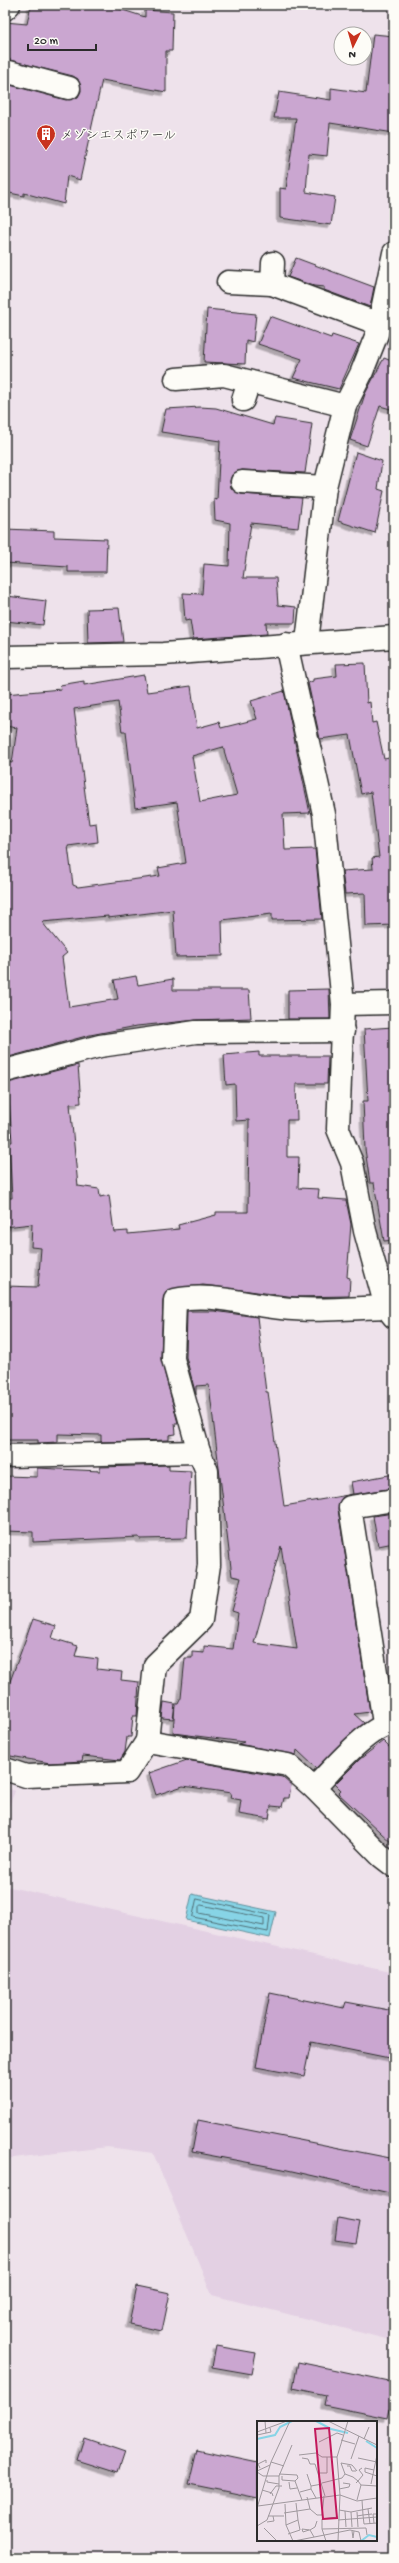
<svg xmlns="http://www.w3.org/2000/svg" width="399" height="2563" font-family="'Gochi Hand','Klee One',sans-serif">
	<defs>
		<filter id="shadow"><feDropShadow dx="-3.5" dy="3.5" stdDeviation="0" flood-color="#0004"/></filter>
	</defs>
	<rect width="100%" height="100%" fill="#eee2eb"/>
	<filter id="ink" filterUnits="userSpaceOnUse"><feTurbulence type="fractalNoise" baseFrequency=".025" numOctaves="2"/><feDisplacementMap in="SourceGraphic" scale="8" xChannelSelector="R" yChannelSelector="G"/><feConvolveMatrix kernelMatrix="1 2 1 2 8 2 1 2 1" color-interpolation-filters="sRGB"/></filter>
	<g filter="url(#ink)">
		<g fill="#e3d0e3">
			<path d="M5,1787l10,4 -10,25z"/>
			<path d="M5,1886l389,87v368l-182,-46 -59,-142 -46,-6 -102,12z"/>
		</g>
		<path fill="#87d4e6" stroke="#62909b" d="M192,1894l84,18 -6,26 -84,-18z"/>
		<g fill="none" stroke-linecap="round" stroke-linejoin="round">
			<g stroke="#506f76" stroke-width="1">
				<path d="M197,1899l73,16 -2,17 -75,-15z"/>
				<path d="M201,1905l63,13v8l-65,-13v-6z"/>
			</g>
		</g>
		<g fill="#caa6d0" stroke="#2b2b2b" fill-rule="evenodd" filter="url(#shadow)">
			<path d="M31,5h76l38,12v-7l28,2 -1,39h-6v41l-64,-12 -22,100 -13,-4 -3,28 -40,-11v3l-19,-4 1,-108 60,16 12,-3 3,-6 -3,-12 -5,-3 -68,-17v-37l22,2z"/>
			<path d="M373,34l21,2v97l-64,-10 -3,33 -18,-2 -3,38 29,5 -4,28 -51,-7v-30l6,1 10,-71h-22l5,-26 52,8v-12l35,5z"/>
			<path d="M296,258l78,29 -4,20 -46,-17v-3l-10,-1 -26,-9z"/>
			<path d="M207,309l49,5 -3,28 -7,-2 -1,24 -41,-2z"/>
			<path d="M270,316l61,22 1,-3 27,9 -20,45 -46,-11 9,-19 -44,-15z"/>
			<path d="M384,358l10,4v48l-14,-4 -13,40 -17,-6 15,-46z"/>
			<path d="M200,407l16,1 57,17 2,-7 37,6 -7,49 -63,-3 -10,5 -2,6 1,7 10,6 61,4 -4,30 -47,-5 -8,55h33l2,27 18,2 -1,16h-29l1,11 -74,5 -3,-19 -5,1 -2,-28 19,1 2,-30 25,2 1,-43 -15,-3 -1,-21 3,1 3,-59 -59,-9 5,-23z"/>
			<path d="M356,452l26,9 -4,28 6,2 -9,42 -37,-12z"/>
			<path d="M5,529l49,2v6l53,2 -1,33h-38v-5l-63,-4z"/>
			<path d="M7,596l39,5 -3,24 -38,-4z"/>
			<path d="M119,608l4,34 -35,1 -1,-34z"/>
			<path d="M365,663l2,40 3,-1 2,21 4,-1 8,37 10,-2v168l-28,1 -1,-33 -20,1 -3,-23 31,-2 -1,-11 7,-1 -8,-65 -10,2 -11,-59 -30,4 -12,-56 5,-2v-2l24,-3 -1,-12z"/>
			<path d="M144,675l3,17 44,-6 6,42 22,-6 2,6 36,-9 -6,-18 33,-10 26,122 -27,1 2,36 30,-1 7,70 -50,1v-6l-50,6 1,36 -47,1 -3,-47 -65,8v-2l-66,6 25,31 -5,4 7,50 49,-8 -4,-19 22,-4 2,9 35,-6v11h76l2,28 -55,2 -59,6 -47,9 -85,23v-283l2,-13 5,1 5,-35 -12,-2v-32l56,-5 -1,-4 24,-4v4zM118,702l4,30h4l9,76 42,-6 9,61 -28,5 2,8 -82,11 -5,-2 -5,-39 30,-4 -2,-19 -7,1 -15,-115zM223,747l14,48 -37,7 -8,-46z"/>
			<path d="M329,989l1,30h-42v-29z"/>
			<path d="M393,1027l1,213 -10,1 -10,-58h-4l-5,-34 -2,-48h5l-4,-72z"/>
			<path d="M259,1052v4h69l-1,28h-31l1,36h-10v37h12l-1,31 21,1 -1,9 28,2 5,24 -4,53 3,1 -1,18 -54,1 -92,-12 -35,5 -5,10 -2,59 17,64h-3l1,11 -7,1v5l-68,2v-7l-43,-1v8l-20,1v-3h-33v-154l33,1 3,-39 -10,-1 1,-23 -27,3v-29h7l-3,-56h3l-4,-59 70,-18 3,38 -11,1 8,82 21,3 1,8 9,-2 5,37 14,-1v3l51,-5 -1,-4 38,-10v-3h32l1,-92 -13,1 -1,-37 -9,1 -2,-30z"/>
			<path d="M187,1311h27l43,6 9,75h2l16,114 64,-11 -6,3 -4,11 32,203 -16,2 10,9 -48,45 -19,-18 -1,5 -58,-11 6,-2 -71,-9 2,-29h3l3,-6 4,-40h7v-6l12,1v-7l29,3 5,-36 -6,-2 9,-33 -9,-2 -23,-191 -13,1v9l-10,-38zM281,1546l16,103 -43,-6z"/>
			<path d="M169,1465v5l22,1 -4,67 -47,1 -1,-2 -106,5v-10l-28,-1v-55l32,1v-9l63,3v-4z"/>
			<path d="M394,1474v14l-46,7 5,-1 -2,-12z"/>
			<path d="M394,1513v30l-16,3 -5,-30z"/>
			<path d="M33,1619l23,7 -4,12 26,8 -3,10 23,3 -1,10 25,3 -1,8 18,2 -2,34h-4l-2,21h-4l-2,15 -5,8 -37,-4 -1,5 -32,2 -45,-8v-60z"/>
			<path d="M164,1702l11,2 -2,15 -11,-1z"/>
			<path d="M383,1741l11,11v93l-56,-52 3,-3 -6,-6 25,-25z"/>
			<path d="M187,1760l95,17 9,8 -2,13h-5l-2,9 -11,-1 -2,13 -30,-5 2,-14 -11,-2 1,-5 -48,-7 -27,9 -7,-22z"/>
			<path d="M270,1993l74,15 2,-6 48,9v48l-83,-17 -7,34 -48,-9z"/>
			<path d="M198,2120l192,38v3l4,1v32l-111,-25 -91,-17z"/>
			<path d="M338,2218l22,4 -4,21 -21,-3z"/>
			<path d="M137,2286l33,7 -8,38 -33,-7z"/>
			<path d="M216,2346l40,7 -4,21 -40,-7z"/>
			<path d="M298,2362l96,20v28l-5,-1 -2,9 -63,-13 2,-10 -33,-7z"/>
			<path d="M84,2438l41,14 -7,21 -41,-13z"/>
			<path d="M197,2450l61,13v35l-69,-14z"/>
		</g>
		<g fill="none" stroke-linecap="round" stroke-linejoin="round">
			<defs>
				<g id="minor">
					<path d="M5,9l4,-4"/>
					<path d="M5,71l64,17"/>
					<path d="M228,282l44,2 107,40"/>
					<path d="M272,284l1,-21"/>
					<path d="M176,379l48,-4 121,31"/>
					<path d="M243,400l6,-18"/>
					<path d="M242,482l83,5"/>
					<path d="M307,642l18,-155 20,-81 16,-32 16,-40 17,-81"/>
					<path d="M286,644l38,170 19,190 -5,125 14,34 13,68 21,76 8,10"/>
					<path d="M5,657l158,-3 231,-17"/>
					<path d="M343,1004l51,-1"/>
					<path d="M5,1071l95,-25 96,-14 147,-1"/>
					<path d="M5,1456l194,-4"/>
					<path d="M384,1723l-34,-216 44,-7"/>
					<path d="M147,1741l8,-76 46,-45 8,-55 -2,-94 -8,-19 -26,-93 2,-59c36,-8 71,5 106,8 35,4 71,0 105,-1"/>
					<path d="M5,1769l21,7 101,-4 20,-31 141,24 26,23 67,68 13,10"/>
					<path d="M314,1788c18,-18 55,-63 80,-65"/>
				</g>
			</defs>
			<use href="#minor" stroke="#2b2b2b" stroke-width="25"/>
			<use href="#minor" stroke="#fdfcf7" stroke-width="22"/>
		</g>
	</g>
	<defs>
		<symbol id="building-pin" viewBox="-11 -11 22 30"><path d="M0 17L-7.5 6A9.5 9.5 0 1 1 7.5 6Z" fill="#c8321e" stroke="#fdfcf7"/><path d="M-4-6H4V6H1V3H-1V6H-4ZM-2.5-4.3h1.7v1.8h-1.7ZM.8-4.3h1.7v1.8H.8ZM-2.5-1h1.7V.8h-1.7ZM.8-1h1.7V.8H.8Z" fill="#fff"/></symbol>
	</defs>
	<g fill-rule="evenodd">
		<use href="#building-pin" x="35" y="123" width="22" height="30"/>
	</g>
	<g text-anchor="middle" stroke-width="3" stroke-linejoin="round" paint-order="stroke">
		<g font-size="13" fill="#2b2b2b" stroke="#fdfcf7" text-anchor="start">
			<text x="60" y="139">メゾンエスポワール</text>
		</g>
	</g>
	<g transform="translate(257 2421)">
		<rect width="120" height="120" fill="#eee2eb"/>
		<path fill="none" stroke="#87d4e6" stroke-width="2" d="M59,0l15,8 17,4M0,18l18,-4 5,-8 12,-6M109,20l11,7M104,120l8,-6 8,2"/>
		<path fill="none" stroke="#a0999e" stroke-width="1" d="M8,0l1,12M71,0l49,24M91,0l-11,36 3,38 17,6 20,-3M0,11l30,-11M0,14l14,-3 -1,-4M107,18l5,-12M84,19l14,4M62,21l18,-9 6,2M42,34l17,-2 6,4h15M45,37l6,1 2,5h5l10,32M101,37l19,4M94,38l8,-23M14,41l13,4M90,45h3l2,5h4M3,47l-2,-4 8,-4v3M117,49l-9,-2v4l12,4M0,50l13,-6M0,51l6,4h16M63,52h7v-16M22,53l18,1 1,3 -3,3 7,19M50,53l4,12M88,53l-4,-11 11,2 5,6M25,55v4l13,1M10,59v2l12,2M32,61l1,7 7,-1M65,62l20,-5 3,-4 8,3 5,4 -2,2M114,63l6,-29M104,64l-3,-4 5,-6 -4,-5 3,-2M54,68v-3l11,-2M82,68l10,-2 1,-3 -7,-1M5,69l10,3 1,3M43,71l11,-3 5,9M13,73l6,-8h6M50,76l3,12M100,79l4,-15 16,1M39,82l2,17M28,83l1,21 7,16M1,85l82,-11 -2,46M0,87l14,-46 19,-41M111,88l2,15M82,89l6,1 1,16M88,90l6,1 1,15M94,91l21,-4M100,91l1,15M27,92l26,-4 7,6h5M65,94l2,-19M11,95h16M100,95l6,-1 -1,-15M81,99l39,-3M10,101l7,-1 -1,-5M117,102l-1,-9h4M107,103l-1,-9 9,-1M107,103l13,-1M29,104l12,-5 2,10 -12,4M0,105l10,-6 12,-32v-12l13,-31M7,107l13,13M65,108v-10l16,-2M52,109l-6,2 -1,-3 8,1 4,7M53,109l5,-3 2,-6M95,110l1,7 1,-7M37,120l56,-11 9,2 2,9M69,120l-4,-12 44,-1 1,7"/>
		<path fill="#c2185b" fill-opacity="0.15" stroke="#c2185b" stroke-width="2" d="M72,7l8,90 -14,1 -8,-90z"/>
		<rect width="120" height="120" fill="none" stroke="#2b2b2b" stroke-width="2"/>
	</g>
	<rect width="399" height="2563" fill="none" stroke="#fdfcf7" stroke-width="20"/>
	<rect x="10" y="10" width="379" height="2543" fill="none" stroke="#2b2b2b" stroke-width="1.5" filter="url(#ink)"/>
	<g transform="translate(353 46) rotate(185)"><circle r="19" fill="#fdfcf7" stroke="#a9a8a5"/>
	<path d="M0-3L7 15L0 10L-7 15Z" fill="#c8321e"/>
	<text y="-6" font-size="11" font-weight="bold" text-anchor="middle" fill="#2b2b2b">N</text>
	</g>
	<path d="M28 44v6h68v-6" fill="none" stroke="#2b2b2b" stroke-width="2"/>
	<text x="34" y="44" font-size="12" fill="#2b2b2b" stroke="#fdfcf7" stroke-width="3" paint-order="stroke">20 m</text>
</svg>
